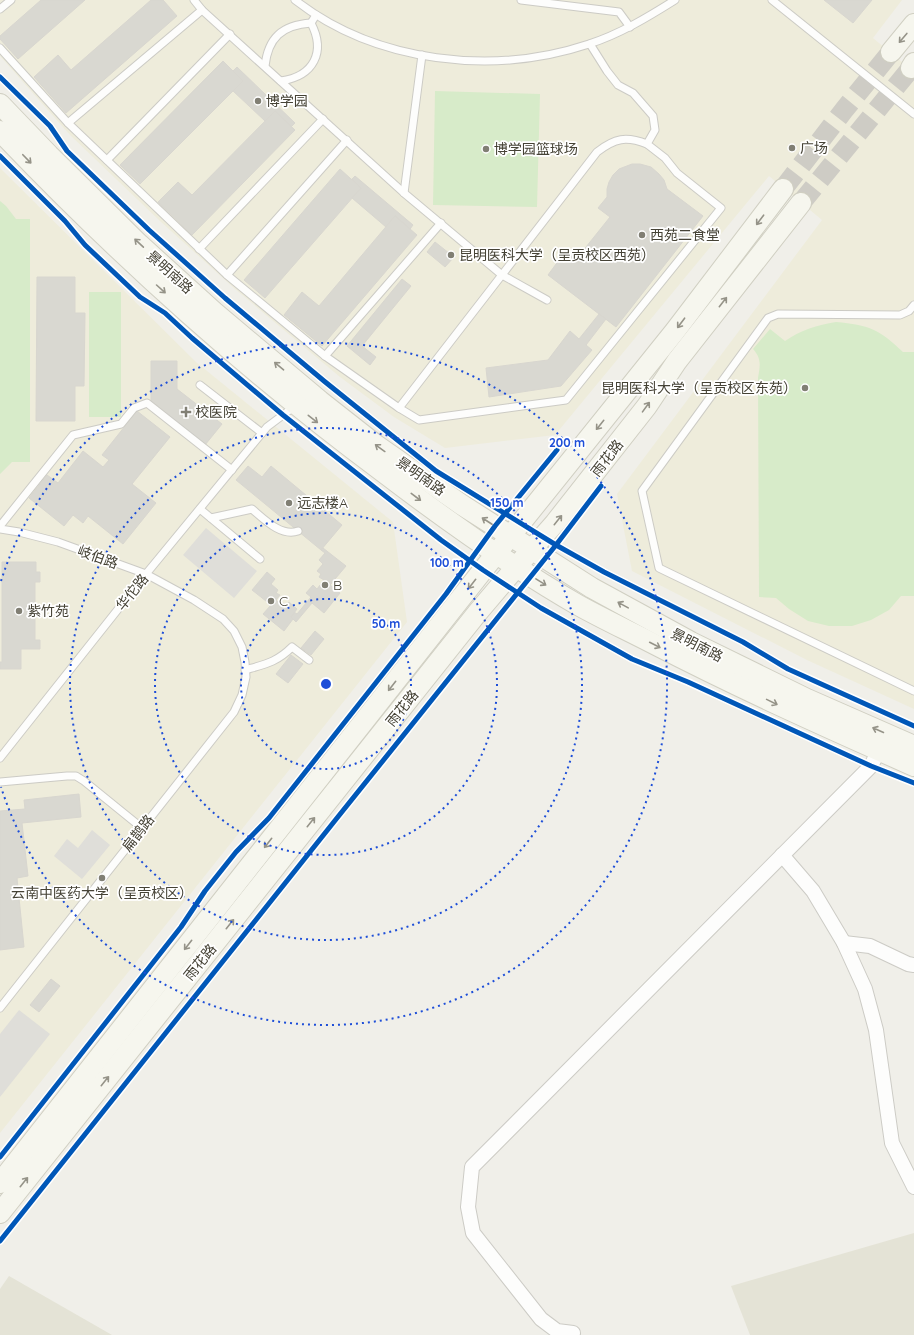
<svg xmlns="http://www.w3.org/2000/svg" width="914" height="1335" font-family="Quicksand,'Noto Sans SC',sans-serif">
	<rect width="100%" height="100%" fill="#f0efe9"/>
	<g fill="#e4e3d6">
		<path d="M914,1233v102h-164l-19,-49z"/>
		<path d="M9,1276l103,59h-112v-46z"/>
	</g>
	<g fill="#eeecdb">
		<path d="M0,0h902l-29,38 41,34v637l-107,-49 -175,-89 -15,-77 205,-274 -53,-44 -214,259 -110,13 -51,-31 -54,-40 -105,-88 -75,-68 -90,-86 -70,-79z"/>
		<path d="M0,168l196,194 197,160 14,100 -407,511z"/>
	</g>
	<g fill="#d7ebc9">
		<path d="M435,91l105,3 -3,113 -104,-2z"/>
		<path d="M0,201l6,5 10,13h14v243h-18l-12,12z"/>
		<rect x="89" y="292" width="32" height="125"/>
		<path d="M836,322c33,3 43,7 67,30h11v244h-13l-12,14 -18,10 -19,6h-23l-21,-5 -19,-12 -13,-11 -17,-1 -1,-219c2,-12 4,-19 -5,-29l17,-20 15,12c16,-11 32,-16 51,-19z"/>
	</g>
	<g fill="#dfded9">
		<path d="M206,528l51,43 -23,27 -51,-43z"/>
		<path d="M92,830l18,15 -28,34 -28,-23 13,-17 11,9z"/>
		<path d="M19,1010l31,24 -50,63v-63z"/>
	</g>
	<g fill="#d9d8d1" stroke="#d8d6cf">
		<path d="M41,0h44l-67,59 -18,-20v-3z"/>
		<path d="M151,0h12l14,16 -111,97 -32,-36 24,-22 13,15z"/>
		<path d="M824,0h48l-19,23z"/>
		<path d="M223,61l20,20 -103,103 -20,-19z"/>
		<path d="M237,67l58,56 -4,4 -16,-16 -10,10 -32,-30 10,-10 -10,-10z"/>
		<path d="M275,111l20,19 -103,105 -34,-33 20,-20 14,13z"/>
		<path d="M632,164h8l11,3 8,7 5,6 3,9 36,27 -87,111 -68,-52 11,-15 5,4 9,-11 5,4 32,-40 -12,-9 9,-11v-8l2,-7 4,-7 6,-6z"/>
		<path d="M340,169l21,19 -96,110 -21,-18z"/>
		<path d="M355,176l58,49 -3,4 -15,-13 -9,11 -34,-29 9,-10 -9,-9z"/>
		<path d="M395,216l22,19 -95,111 -38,-31 18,-23 17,14z"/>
		<path d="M435,242l19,15 -9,10 -18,-15z"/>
		<path d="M37,277h38v36h10l-1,73h-9v35h-39z"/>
		<path d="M402,279l9,7 -49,60 14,11 -6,8 -23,-19z"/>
		<path d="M599,314l7,5 -20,26 6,5 -31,36 -72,11 -3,-29 62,-8 22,-29 9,8z"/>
		<path d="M151,361h26v28l45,35 -17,21 -54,-44z"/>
		<path d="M137,411l33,26 -38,47 24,19 -33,41 -35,-28 -5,7 -10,-8 -9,11 -35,-28 18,-23 11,8 25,-32 20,16 6,-7 -7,-5z"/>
		<path d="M248,466l14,11 9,-11 71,59 -21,25 -85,-70z"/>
		<path d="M323,548l23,18 -16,19 10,8 -16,20 -12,-10 -16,19 -5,-5 3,-5 3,2 14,-17 -5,-4 7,-8 4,4 7,-9 -5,-3 2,-3 -4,-3 6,-7 -4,-4 6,-7 -4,-3z"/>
		<path d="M2,562h34v10h4v10h-5v58h5v9h-19v20h-21v-7h2z"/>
		<path d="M267,572l8,7 -4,5 7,6 -2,3 4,2 -4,5 5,5 2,-2 3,2 3,-3 8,7 -6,8 2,2 -9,12 -21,-17 8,-9 -19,-15z"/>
		<path d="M315,631l9,8 -13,16 -10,-7z"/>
		<path d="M291,655l12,9 -15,19 -12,-9z"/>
		<path d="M79,794l2,23 -59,6 6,53 -11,2 7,69 -24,3v-139l25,-2 -1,-9z"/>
		<path d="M51,979l9,7 -21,26 -9,-7z"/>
	</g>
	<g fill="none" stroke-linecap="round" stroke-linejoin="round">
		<g stroke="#ceccc5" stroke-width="20" stroke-dasharray="20 10" stroke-linecap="butt">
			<path d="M783,189l61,-79 47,-58"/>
			<path d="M801,203l110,-135"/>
		</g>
		<defs>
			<g id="lane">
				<path d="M194,0l8,10 202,183 98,82 45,25"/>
				<path d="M295,0c81,63 198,76 294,44 31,-10 59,-27 86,-44"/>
				<path d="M521,0l98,12 11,15"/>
				<path d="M772,0l142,114"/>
				<path d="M0,9l11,-9"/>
				<path d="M0,48l68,75 159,152 98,81 74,52 20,12 147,-20 155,-192 -44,-35 -12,-15 -18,-14 8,-14 -2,-14 -20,-23 -15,-8 -11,-14 -17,-27"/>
				<path d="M265,66c3,-28 17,-41 46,-43"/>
				<path d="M281,81c33,-5 45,-29 30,-58l5,-8"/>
				<path d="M68,123l134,-113"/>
				<path d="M107,160l123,-126"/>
				<path d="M404,193l18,-138"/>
				<path d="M199,249l124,-130"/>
				<path d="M227,275l120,-135"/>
				<path d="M914,305l-5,6 -9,4 -122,-1 -10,4 -126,173 17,77 255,123"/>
				<path d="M325,356l116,-133"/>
				<path d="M200,385l62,48"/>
				<path d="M399,408l198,-256c18,-14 29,-16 50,-8"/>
				<path d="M200,509l60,50"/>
				<path d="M211,518l41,-9c12,10 29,28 46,22"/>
				<path d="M0,526l73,-91 48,-11 13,-16 13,-5 85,67"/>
				<path d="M0,529l19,3 39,10 88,32 48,26 29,19 11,12 8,16 3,15 1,15 -4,18 -8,17 -234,296"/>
				<path d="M245,670c21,-6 32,-8 47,-23l17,13"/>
				<path d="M0,758l146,-184 121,-147 28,-21"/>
				<path d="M0,782l67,-6h9l8,5 58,47"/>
			</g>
			<g id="street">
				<path d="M782,855l31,36 31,52 21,46 11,41 16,113 22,44"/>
				<path d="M844,943l26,3 38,18 6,1"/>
				<path d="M573,1333l-16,-2 -16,-12 -68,-86 -5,-26 4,-40 399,-401 8,-16"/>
			</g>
			<g id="secondary">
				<path d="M891,52l23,-28"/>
				<path d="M911,68l3,-5"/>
				<path d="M0,104l49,51 90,89 75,68 106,89 56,44 86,60 130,83 99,54 116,57 107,47"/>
				<path d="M0,131c118,124 246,239 383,341 63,48 127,94 195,133 25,14 51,26 76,39 85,44 172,83 260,122"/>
				<path d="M0,1183l483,-613 192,-239 108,-142"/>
				<path d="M0,1213l478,-601 39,-46 38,-43 92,-117 30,-45 124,-158"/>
			</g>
		</defs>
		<use href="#lane" stroke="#cccbc5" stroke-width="9"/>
		<use href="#street" stroke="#cccbc5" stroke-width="16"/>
		<use href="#secondary" stroke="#d0cfc2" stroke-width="22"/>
		<use href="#lane" stroke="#fdfdfc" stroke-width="7"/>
		<use href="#street" stroke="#fdfdfc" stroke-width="14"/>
		<use href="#secondary" stroke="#f6f6ee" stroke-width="20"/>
		<defs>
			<g id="cycleway">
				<path d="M0,77l50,49 17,25 82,79 76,68 99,83 112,90 120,74 48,27 139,70 45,27 126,57"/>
				<path d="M0,156l65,65 20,24 55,52 25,16 27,25 91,77 158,125 42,30 58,38 91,51 56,23 183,84 43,17"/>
				<path d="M0,1157l181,-230 24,-36 31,-39 33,-34 177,-224 49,-68 62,-76"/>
				<path d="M0,1241l337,-423 219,-273 45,-59"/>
			</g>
		</defs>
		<use href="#cycleway" stroke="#fff" stroke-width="8"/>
		<use href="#cycleway" stroke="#0057b8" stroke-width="5"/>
	</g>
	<defs><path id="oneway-shaft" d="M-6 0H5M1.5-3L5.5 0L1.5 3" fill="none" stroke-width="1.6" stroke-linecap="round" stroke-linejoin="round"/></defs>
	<g stroke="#959388">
		<use href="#oneway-shaft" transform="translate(903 38) rotate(130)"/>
		<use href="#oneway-shaft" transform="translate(27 159) rotate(46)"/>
		<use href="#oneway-shaft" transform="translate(760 220) rotate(127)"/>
		<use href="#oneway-shaft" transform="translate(139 243) rotate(-137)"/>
		<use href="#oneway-shaft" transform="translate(161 289) rotate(42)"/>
		<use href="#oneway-shaft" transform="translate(723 302) rotate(-52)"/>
		<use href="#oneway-shaft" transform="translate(681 323) rotate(127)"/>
		<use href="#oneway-shaft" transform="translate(279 366) rotate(-140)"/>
		<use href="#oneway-shaft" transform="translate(646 407) rotate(-54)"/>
		<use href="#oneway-shaft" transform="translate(313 419) rotate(38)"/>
		<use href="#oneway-shaft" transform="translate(600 425) rotate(129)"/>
		<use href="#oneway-shaft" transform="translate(380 448) rotate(-144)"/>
		<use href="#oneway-shaft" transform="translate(416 497) rotate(37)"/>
		<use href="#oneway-shaft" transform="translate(558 520) rotate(-51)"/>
		<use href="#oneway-shaft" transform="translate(487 521) rotate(-147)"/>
		<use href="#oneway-shaft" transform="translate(541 582) rotate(32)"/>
		<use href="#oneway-shaft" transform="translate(472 584) rotate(128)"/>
		<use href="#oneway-shaft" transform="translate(623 605) rotate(-151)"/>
		<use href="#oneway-shaft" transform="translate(655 645) rotate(27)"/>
		<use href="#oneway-shaft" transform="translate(392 686) rotate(128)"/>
		<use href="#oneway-shaft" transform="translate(772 702) rotate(26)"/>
		<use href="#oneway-shaft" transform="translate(878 730) rotate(-156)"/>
		<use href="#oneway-shaft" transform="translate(311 822) rotate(-51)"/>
		<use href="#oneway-shaft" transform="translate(268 843) rotate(128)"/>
		<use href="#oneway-shaft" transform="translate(230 924) rotate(-51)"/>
		<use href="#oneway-shaft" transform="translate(188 945) rotate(128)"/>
		<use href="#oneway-shaft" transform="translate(105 1081) rotate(-51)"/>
		<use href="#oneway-shaft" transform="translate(24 1182) rotate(-51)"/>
	</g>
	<g fill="none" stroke="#1d4ed8" stroke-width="2" stroke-dasharray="2 4">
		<circle cx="326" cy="684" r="85"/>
		<circle cx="326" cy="684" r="171"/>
		<circle cx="326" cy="684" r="256"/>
		<path d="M1 581A341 341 0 1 1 1 787"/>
	</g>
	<g fill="#817f74" stroke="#fff" stroke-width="1.5">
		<circle cx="258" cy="101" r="4"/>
		<circle cx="792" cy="148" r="4"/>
		<circle cx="486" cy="149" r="4"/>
		<circle cx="642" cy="235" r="4"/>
		<circle cx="451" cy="255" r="4"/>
		<circle cx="805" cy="388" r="4"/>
		<path d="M184 406h4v4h4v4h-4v4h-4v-4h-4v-4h4z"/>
		<circle cx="289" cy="503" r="4"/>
		<circle cx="325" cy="585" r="4"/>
		<circle cx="271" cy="601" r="4"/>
		<circle cx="19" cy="611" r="4"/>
		<circle cx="102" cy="878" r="4"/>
	</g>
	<g text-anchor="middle" stroke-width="3.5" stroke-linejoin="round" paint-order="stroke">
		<g font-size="14" fill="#454235" stroke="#fff" text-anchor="start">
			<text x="266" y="106">博学园</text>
			<text x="800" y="153">广场</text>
			<text x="494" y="154">博学园篮球场</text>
			<text x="650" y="240">西苑二食堂</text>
			<text x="459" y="260">昆明医科大学（呈贡校区西苑）</text>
			<text x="797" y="393" text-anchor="end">昆明医科大学（呈贡校区东苑）</text>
			<text x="195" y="417">校医院</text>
			<text x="297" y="508">远志楼A</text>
			<text x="333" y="590">B</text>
			<text x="279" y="606">C</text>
			<text x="27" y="616">紫竹苑</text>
			<text x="102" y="898" text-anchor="middle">云南中医药大学（呈贡校区）</text>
		</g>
		<g font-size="14" fill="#454235" stroke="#fff">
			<text transform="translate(170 272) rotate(42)" y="5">景明南路</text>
			<text transform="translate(607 458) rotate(-52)" y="5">雨花路</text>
			<text transform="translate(421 476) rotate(35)" y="5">景明南路</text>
			<text transform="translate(98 557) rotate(20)" y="5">岐伯路</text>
			<text transform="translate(132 592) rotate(-51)" y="5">华佗路</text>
			<text transform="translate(697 645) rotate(27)" y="5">景明南路</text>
			<text transform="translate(402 708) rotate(-51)" y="5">雨花路</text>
			<text transform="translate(138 833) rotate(-52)" y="5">扁鹊路</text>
			<text transform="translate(200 962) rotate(-51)" y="5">雨花路</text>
		</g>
	</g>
	<circle cx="326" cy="684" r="6" fill="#1d4ed8" stroke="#fff" stroke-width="2"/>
	<g font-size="12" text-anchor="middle" font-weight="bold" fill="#1d4ed8" stroke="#fff" stroke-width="3.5" stroke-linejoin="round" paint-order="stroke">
		<text x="567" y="447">200 m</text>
		<text x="507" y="507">150 m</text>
		<text x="447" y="567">100 m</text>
		<text x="386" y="628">50 m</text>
	</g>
</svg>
